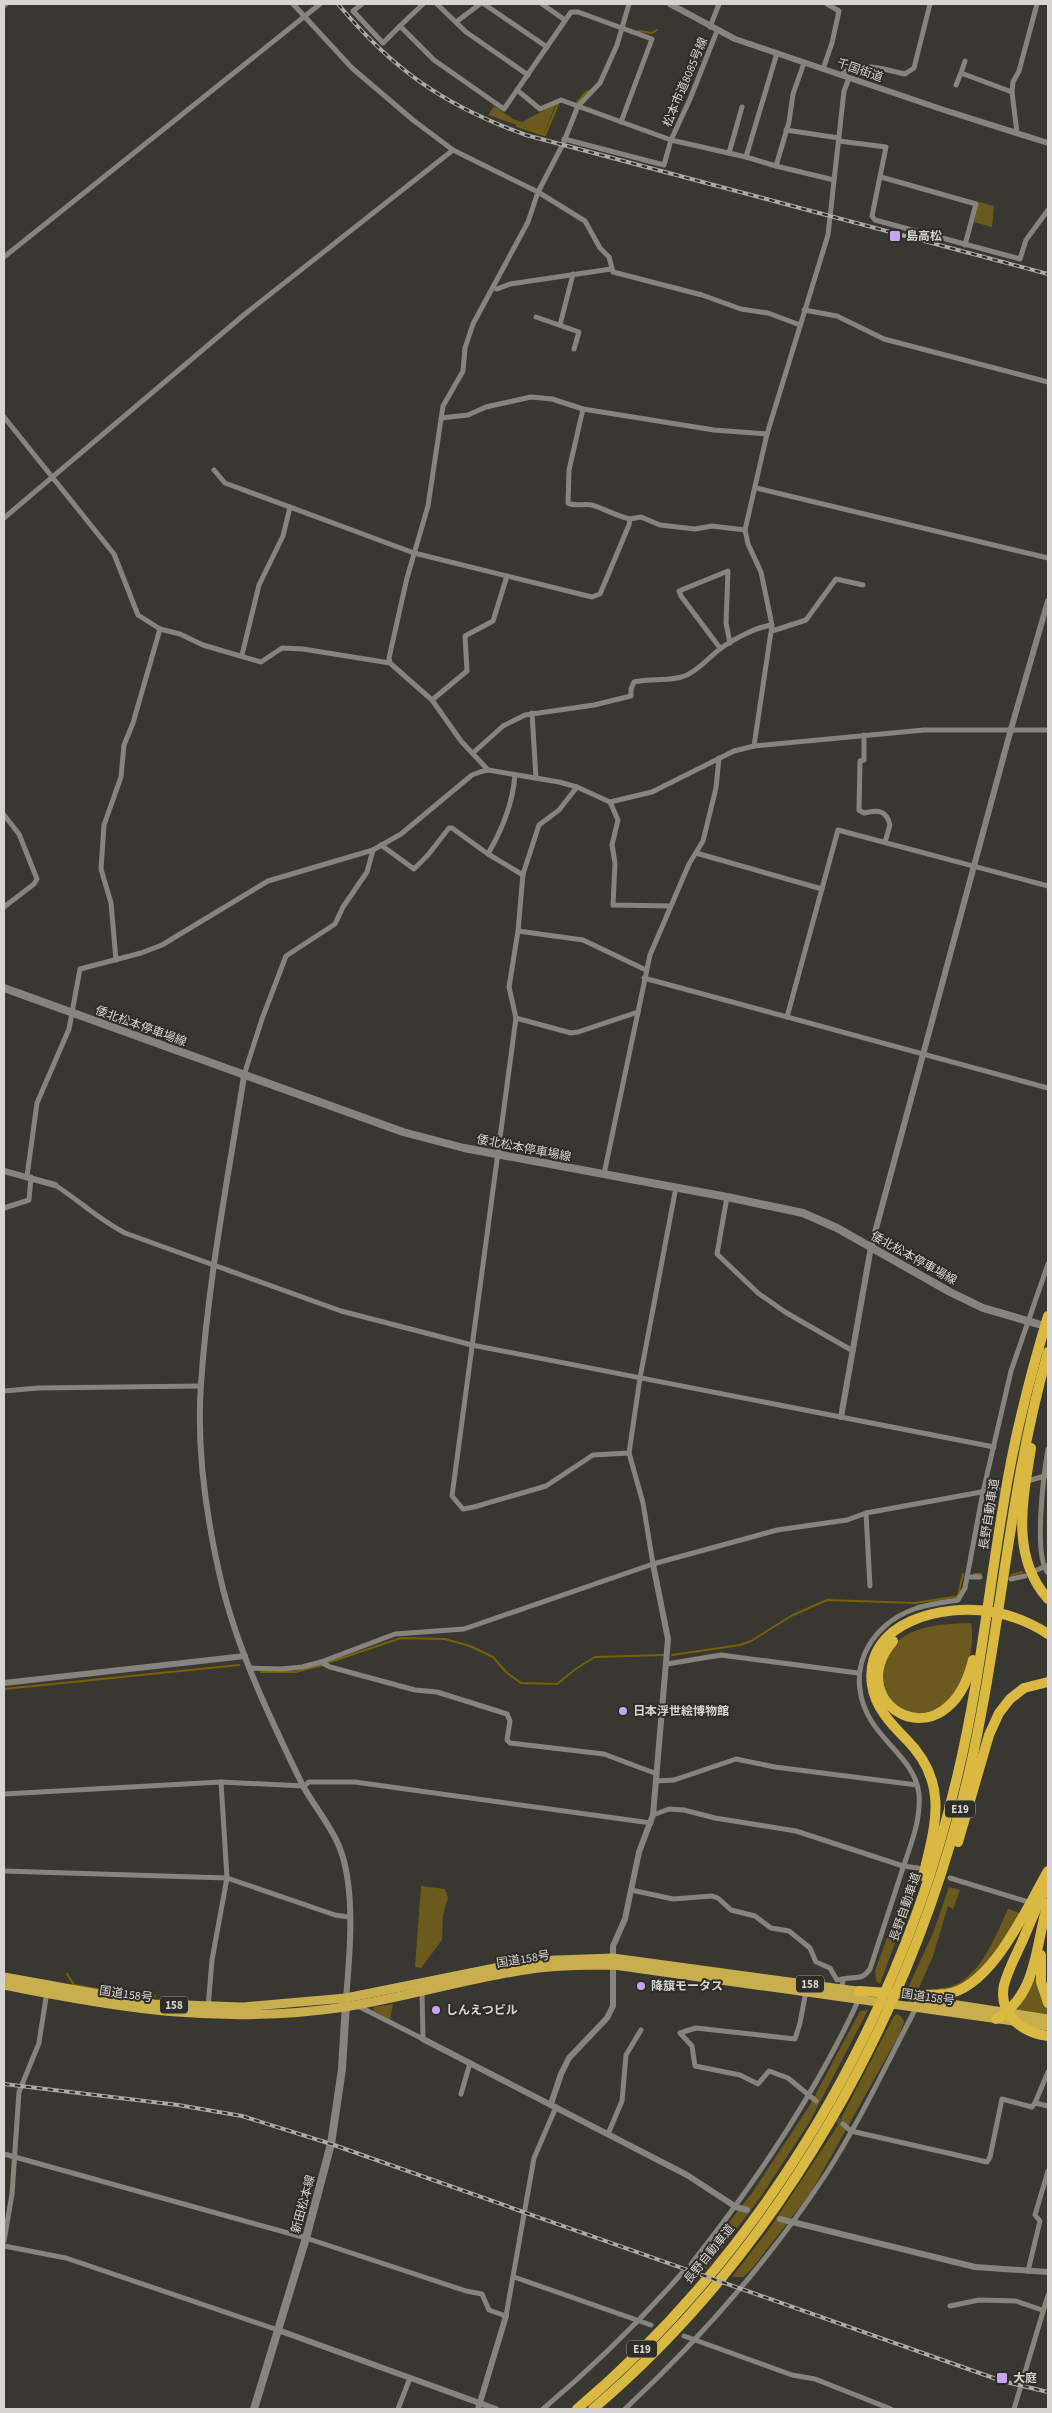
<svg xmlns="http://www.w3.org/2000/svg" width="1052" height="2413" font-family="'Source Sans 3','Noto Sans JP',sans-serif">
	<rect width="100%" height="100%" fill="#393731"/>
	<g fill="#6a5a1d">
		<path d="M556,104l-12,30 -56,-19 6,-9 19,13 9,3z"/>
		<path d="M979,202l15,4 -2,21 -18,-5z"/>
		<path d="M971,1623c4,20 -3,49 -14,66 -3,4 -6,12 -11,16 -2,2 -7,3 -10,4 -45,21 -74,-39 -38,-68 20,-17 49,-17 73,-18z"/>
		<path d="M912,1876h5l-8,29 -29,79 -4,-3 -1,-10 34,-93z"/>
		<path d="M421,1886l24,3 3,9 -5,17 -1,25 -21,28 -6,-1z"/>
		<path d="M949,1887l11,3 -7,19 -5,-3 -15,50 -14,32h-11l25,-55z"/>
		<path d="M1008,1909l12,4c-11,21 -38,66 -61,74 -6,2 -13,2 -19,3l-1,-2c37,1 56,-51 69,-79z"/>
		<path d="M1033,1977l5,1 2,18 8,12v6l-33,-3 8,-10z"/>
		<path d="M393,2004l-3,16 -17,-10 1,-3z"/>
		<path d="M868,2010l-59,113 -49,75 -54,71 -5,-7v-4l51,-65 58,-88 50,-94z"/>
		<path d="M897,2014l4,2 3,6 -5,13 -89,159 -59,76 -8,7h-11l37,-48 66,-99 59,-114z"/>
	</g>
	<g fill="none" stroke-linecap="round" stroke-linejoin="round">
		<g stroke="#776202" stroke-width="2">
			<path d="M639,33v-2l13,2 5,-3"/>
			<path d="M575,105l12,-14 2,1"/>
			<path d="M517,126l28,9 13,-31"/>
			<path d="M974,1574h7"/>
			<path d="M1012,1575l10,-3"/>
			<path d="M672,1655l68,-10 11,-4 40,-25 36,-16 88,3 39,-6 4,-1 5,-22"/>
			<path d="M327,1663l74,-25 44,1 25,7 23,11 13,15 15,11 36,1 20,-16 18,-11 68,-2"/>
			<path d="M261,1672h34l28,-7"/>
			<path d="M4,1689l235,-24"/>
			<path d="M67,1974l7,11 55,10 26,1"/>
		</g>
		<path stroke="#514f49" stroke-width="5" stroke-dasharray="5 2.5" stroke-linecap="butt" d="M832,2114l11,10"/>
		<g stroke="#86847d" stroke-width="5">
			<path d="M293,4l59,64 61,52 40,30 85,42 47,29 15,27 9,9 4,15 89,23 39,14 27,4 32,12"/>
			<path d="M362,4l-9,7 30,32 17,-17"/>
			<path d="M423,4l-23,22 34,34 70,49 67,-97h7l74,27 -31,83"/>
			<path d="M437,4l29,28 62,43"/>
			<path d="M484,4l63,43"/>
			<path d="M542,4l23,16"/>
			<path d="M4,6l2,-2"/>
			<path d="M456,22l24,-18"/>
			<path d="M710,27l9,-23"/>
			<path d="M965,61l-4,12 51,19"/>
			<path d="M823,69l9,-26 7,-32 -12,-7"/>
			<path d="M841,75c16,-16 44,-5 64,-1l9,-6 16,-64"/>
			<path d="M956,85l5,-12"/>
			<path d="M517,90l23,19 21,-9 110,40 75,17 30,9 58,14"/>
			<path d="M786,130l53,8"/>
			<path d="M1017,133l-5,-41 1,-10 6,-11 18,-67"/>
			<path d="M564,139l100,26 7,-25 19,-41 27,-68"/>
			<path d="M839,141l47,6 -14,69 3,4 145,39 6,-19 22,-30"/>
			<path d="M729,153l13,-46"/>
			<path d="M746,157l31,-104"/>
			<path d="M776,166l13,-44 4,-28 11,-31"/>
			<path d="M881,177l95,27 -11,41"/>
			<path d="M4,257l316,-253"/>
			<path d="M494,288l3,1 13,-5 101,-15"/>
			<path d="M804,310l33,6 47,23 164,43"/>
			<path d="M536,317l43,15 -5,17"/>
			<path d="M560,325l13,-51"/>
			<path d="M583,409l-14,61 -1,33c7,4 16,0 24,2 13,4 24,11 38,14"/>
			<path d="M4,417l110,137 24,61 22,14 20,5 23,11 58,17 21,-14 21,1 87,14 42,37 29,41 27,29"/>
			<path d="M441,418l27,-3 18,-8 45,-10 21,2 31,10 131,21 53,4"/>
			<path d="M214,470l11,13 189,70 178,44 8,-3 29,-69 1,-6 11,-2 19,8 35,4 17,-3 33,4"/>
			<path d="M756,488l292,70"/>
			<path d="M4,518l241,-204 208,-164"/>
			<path d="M772,631l34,-11 30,-41 27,6"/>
			<path d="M720,648l-39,-52 -2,-5 49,-20 -2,52 4,20"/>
			<path d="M242,655l17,-70 24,-49 7,-29"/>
			<path d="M390,663l-1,-5 18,-80 21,-72 15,-100 20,-35 2,-23 8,-24 55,-102 10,-30 25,-48 15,-38 22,-23 17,-38 12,-41"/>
			<path d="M432,700l35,-29 -2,-35 28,-15 14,-45"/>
			<path d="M532,713l4,65"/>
			<path d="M864,735v25l-4,1 -1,49 5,3c13,-3 22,-4 26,12l-5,17"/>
			<path d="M754,746l18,-121 -11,-53 -13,-28 -3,-14 22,-96 61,-199 16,-144 5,-13"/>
			<path d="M473,753l30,-27 22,-11 69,-10 37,-9v-7l3,-7c18,-4 38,0 53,-7 14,-7 21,-17 33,-26 13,-10 37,-22 52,-24"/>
			<path d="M577,787l-18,23 -20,15 -16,49 -5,57 -9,56 7,31 -64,478 11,13 11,-2 72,-21 47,-31 36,-2"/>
			<path d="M610,802l8,18 -6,25 3,18 -2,42 57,1"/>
			<path d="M4,815l15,19 18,45 -3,5 -30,23"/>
			<path d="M381,845l33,24 14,-14 21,-27h3l36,26c14,-24 25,-51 27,-79"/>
			<path d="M696,853l126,36"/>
			<path d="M488,854l35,21"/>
			<path d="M518,931l65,9 63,30"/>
			<path d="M116,960l-5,-57 -10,-34 3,-44 17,-48 3,-32 9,-22 27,-94"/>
			<path d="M644,978l404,110"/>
			<path d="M787,1017l51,-187 210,56"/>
			<path d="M516,1018l55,15 7,-1 60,-20"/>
			<path d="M244,1075l18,-56 24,-63 49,-32 8,-17 24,-35 6,-22"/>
			<path d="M604,1174l46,-219 39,-91 14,-23 13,-53 3,-30"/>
			<path d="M27,1176l10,-73 32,-74 11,-60 61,-16 21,-8 106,-64 105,-31 28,-16 71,-59 8,-3 8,-2 71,12 18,5 33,15 42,-10 82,-41 20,-5 170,-16h124"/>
			<path d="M55,1185c25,16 44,35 70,48l216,78 131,34 522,102"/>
			<path d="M727,1197l-10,57 41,39 27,19 68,39"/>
			<path d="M4,1208l25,-8 2,-23"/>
			<path d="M4,1391l34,-3 162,-2"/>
			<path d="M1048,1449c-4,23 -15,107 0,124"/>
			<path d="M1031,1480l17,-5"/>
			<path d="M866,1513l4,73"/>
			<path d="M653,1564l-10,-61 -14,-50 11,-75 36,-191"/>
			<path d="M1037,1570l11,-5"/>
			<path d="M967,1577h13"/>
			<path d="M1011,1579l14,-3"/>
			<path d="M321,1662l9,5 85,23 22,2 70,22 3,7 -3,19 3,3 94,11 53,20"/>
			<path d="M667,1664l54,-9 137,18"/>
			<path d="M250,1668l31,1 21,-2 19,-5 74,-28 69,-5 189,-65 124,-34 70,-10 19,-7 132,-24"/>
			<path d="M656,1781l18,-1 62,-21 39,8 142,18"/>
			<path d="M4,1794l217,-12 83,4 5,-4h46l296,41"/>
			<path d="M653,1815l16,-6 15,1 31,8 81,13 107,35 15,2"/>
			<path d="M4,1871l223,7 108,37 14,2"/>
			<path d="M950,1878l75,23"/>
			<path d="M631,1890l42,9 39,-3 6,2 13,12 24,6 16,12 18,3 21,17 6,14 14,6 7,12 6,-1"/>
			<path d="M842,1989l1,-10c12,-3 19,2 27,-10 11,-33 21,-65 32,-98 8,-25 19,-49 17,-77 -3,-30 -32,-48 -47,-72 -29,-46 -6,-97 45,-114 13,-4 27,-6 41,-8l7,-12 18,-96 28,-121 37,-107"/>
			<path d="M806,1991l-6,32 -5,16 -99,-11 -16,5 12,13 3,20 45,9 18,9 11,-13 19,7 28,23"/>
			<path d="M358,2006l65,33 -1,-48"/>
			<path d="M208,2008l4,-48 15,-82 -6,-96"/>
			<path d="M461,2094l9,-31"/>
			<path d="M1035,2103l13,-31"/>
			<path d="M843,2124l8,7 136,31 3,-5 12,-58 30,8 3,-4 13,3"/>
			<path d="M608,2134l14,-33 4,-46 15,-25"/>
			<path d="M4,2154l302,84 160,53 16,3 7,16 17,6 28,-158 22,-51"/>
			<path d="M4,2241l8,-47 7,-102 20,-49 8,-52"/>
			<path d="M4,2246l62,12 212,72"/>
			<path d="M691,2264c65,-82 124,-169 168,-265"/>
			<path d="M1028,2271l12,-50 -5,-6 13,-44"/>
			<path d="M514,2277l137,48"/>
			<path d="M950,2306l29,-6 37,1 26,9"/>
			<path d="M684,2336l108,39 23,4 76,30"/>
			<path d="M398,2409l12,-31"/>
			<path d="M543,2409c50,-42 96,-87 139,-136"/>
			<path d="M625,2409c76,-71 144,-148 201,-235 34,-53 61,-111 90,-166"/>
			<path d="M1014,2409l34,-114"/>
		</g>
		<g stroke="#86847d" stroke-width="6">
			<path d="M670,4l65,35 209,71 104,33"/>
			<path d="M244,1076c-16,102 -36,205 -43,308 -5,68 6,139 22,205 17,67 49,133 79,195 11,21 28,40 37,62 17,41 11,108 7,152"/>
			<path d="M4,1171l51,14"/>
			<path d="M841,1417l30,-170 140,-518 37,-128"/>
			<path d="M4,1683l241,-27"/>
			<path d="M423,2039l264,136 49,32 11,3"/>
			<path d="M551,2104l10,-30 8,-16 38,-40 6,-12v-60l12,-27 14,-67 14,-37 15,-176 -15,-75"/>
			<path d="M780,2219l195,48 73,5"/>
			<path d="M278,2330l218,79"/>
			<path d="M478,2409l28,-93"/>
		</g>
		<g stroke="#86847d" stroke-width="8">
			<path d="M4,988l399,144 61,16 263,49 76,16 34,15 113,64 33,16 55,16"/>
			<path d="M254,2409l52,-171 25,-94 11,-75 4,-66"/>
		</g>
		<g stroke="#c8ae4d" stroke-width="9">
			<path d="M4,1977l150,27 89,3 103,-9 183,-37 84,-3 251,34"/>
			<path d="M4,1985c118,24 220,40 341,22 63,-10 123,-29 186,-38 27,-4 55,-4 83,-4l434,61"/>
			<path d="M912,1998l136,21"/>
		</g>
		<g stroke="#d9b941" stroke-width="10">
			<path d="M1031,1448c-8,52 -21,108 17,151"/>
			<path d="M893,1641c-54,64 54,126 80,19"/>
			<path d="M958,1842l31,-107 10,-22 11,-14 14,-11 24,-6"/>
			<path d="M923,1876c13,-52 26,-94 -17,-137 -15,-15 -31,-32 -34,-54 -9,-64 73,-82 120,-73 20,3 39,11 56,22"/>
			<path d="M1047,1885c-9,19 -17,38 -25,57 -6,13 -14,28 -18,43 -6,29 18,48 44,51"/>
			<path d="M1041,1955v27l7,21"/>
			<path d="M859,1991c28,1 59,6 87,3 46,-6 81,-87 102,-123"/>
			<path d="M996,2019c42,-24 39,-74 52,-116"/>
			<path d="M577,2409c191,-161 325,-393 381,-636 21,-88 30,-178 45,-266 10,-65 26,-128 45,-191"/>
			<path d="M593,2409c187,-159 319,-395 375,-632 33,-141 40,-286 80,-425"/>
		</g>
		<defs>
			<g id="rail">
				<path d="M338,4c55,66 107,102 188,131l522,139"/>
				<path d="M4,2084l174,21 64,11 89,28 671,237 46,11"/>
			</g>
		</defs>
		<use href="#rail" stroke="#abaaa5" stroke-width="4"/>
		<use href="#rail" stroke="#2f2d28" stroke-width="2" stroke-dasharray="5.5" stroke-linecap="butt"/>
	</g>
	<g fill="#c6a6f0" stroke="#2f2d28" stroke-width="2">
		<rect x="889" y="230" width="12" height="12" rx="2.5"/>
		<circle cx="623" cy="1711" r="5"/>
		<circle cx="641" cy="1986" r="5"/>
		<circle cx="436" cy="2010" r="5"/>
		<rect x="996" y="2372" width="12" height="12" rx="2.5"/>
	</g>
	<g text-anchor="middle" stroke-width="4" stroke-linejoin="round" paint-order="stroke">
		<g fill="#2f2d28" stroke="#a4a39e" stroke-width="1">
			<rect x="945" y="1800.5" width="30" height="17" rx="4"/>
			<rect x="796" y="1975.5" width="28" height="17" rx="4"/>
			<rect x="160" y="1996.5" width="28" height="17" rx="4"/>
			<rect x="627" y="2340.5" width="30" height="17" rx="4"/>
		</g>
		<g font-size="11" font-weight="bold" fill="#d6d5d1">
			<text x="960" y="1813">E19</text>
			<text x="810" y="1988">158</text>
			<text x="174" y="2009">158</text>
			<text x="642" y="2353">E19</text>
		</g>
		<g font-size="12" fill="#d6d5d1" stroke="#2f2d28">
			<text transform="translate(860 70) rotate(19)" y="4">千国街道</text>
			<text transform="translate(685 82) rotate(-67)" y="4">松本市道8085号線</text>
			<text transform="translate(141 1026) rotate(20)" y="4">倭北松本停車場線</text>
			<text transform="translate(524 1148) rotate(11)" y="4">倭北松本停車場線</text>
			<text transform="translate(914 1258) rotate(29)" y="4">倭北松本停車場線</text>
			<text transform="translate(989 1514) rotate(-81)" y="4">長野自動車道</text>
			<text transform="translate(905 1907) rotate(-71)" y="4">長野自動車道</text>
			<text transform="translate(523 1959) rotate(-9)" y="4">国道158号</text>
			<text transform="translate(126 1994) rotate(8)" y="4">国道158号</text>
			<text transform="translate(928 1997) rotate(8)" y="4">国道158号</text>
			<text transform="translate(303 2204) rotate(-75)" y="4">新田松本線</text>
			<text transform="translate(709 2254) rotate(-51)" y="4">長野自動車道</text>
		</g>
		<g font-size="12" font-weight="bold" fill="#d6d5d1" stroke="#2f2d28" text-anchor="start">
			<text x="906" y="240">島高松</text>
			<text x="633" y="1715">日本浮世絵博物館</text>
			<text x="651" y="1990">降簱モータス</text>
			<text x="446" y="2014">しんえつビル</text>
			<text x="1013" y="2382">大庭</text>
		</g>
	</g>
	<rect width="1052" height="2413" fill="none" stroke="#d6d5d1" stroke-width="10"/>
</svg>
